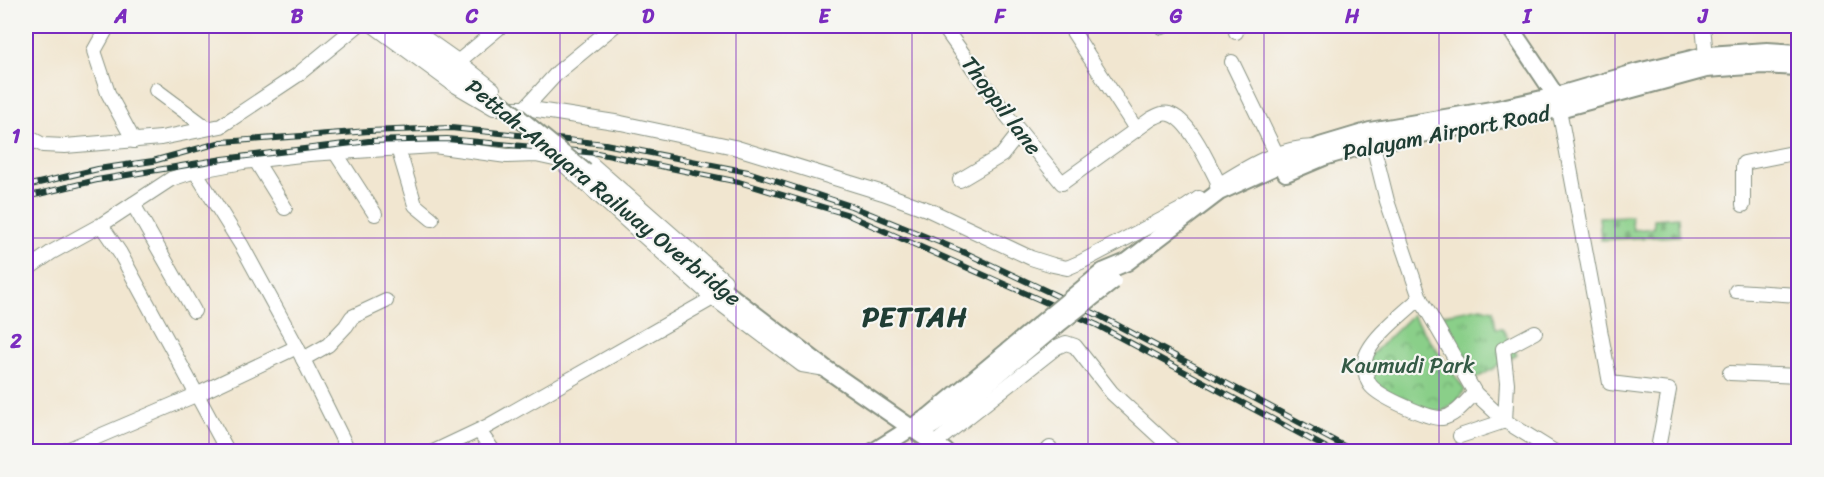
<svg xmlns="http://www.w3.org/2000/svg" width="1824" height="477" font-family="Sriracha,sans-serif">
	<defs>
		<pattern id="grass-tufts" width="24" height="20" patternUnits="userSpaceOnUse" patternTransform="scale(1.5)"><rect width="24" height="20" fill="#8acf89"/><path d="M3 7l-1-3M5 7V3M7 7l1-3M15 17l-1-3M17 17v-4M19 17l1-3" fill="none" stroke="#70a971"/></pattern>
		<pattern id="cemetery-stones" width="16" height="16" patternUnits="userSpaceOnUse" patternTransform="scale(1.5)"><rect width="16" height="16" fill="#8acf89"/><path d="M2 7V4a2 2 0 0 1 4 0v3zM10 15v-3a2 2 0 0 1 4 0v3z" fill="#70a971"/></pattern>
		<pattern id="park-crowns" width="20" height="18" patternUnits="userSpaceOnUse" patternTransform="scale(1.5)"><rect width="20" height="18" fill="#8acf89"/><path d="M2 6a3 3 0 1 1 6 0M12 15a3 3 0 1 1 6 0" fill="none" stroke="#70a971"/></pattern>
	</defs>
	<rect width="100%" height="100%" fill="#f6f6f2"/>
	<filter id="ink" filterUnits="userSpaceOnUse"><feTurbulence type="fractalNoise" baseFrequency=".0167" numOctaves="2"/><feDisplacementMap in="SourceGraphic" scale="12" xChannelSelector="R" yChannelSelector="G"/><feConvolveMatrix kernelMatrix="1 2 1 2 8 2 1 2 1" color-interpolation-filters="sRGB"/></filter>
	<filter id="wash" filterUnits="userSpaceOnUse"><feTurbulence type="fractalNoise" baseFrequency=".008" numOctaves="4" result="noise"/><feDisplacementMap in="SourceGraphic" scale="24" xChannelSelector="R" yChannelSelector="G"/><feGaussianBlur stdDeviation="1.35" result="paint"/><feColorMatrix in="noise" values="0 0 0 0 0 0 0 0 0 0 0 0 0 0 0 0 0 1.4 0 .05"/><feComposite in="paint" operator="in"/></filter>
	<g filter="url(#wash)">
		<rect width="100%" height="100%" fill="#f1e6d0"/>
		<path fill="url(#grass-tufts)" stroke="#54865e" stroke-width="1.5" d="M1481,307l12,3 3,18h6l15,27 -45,26 -36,-65z"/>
		<path fill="url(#cemetery-stones)" stroke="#54865e" stroke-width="1.5" d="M1631,216l2,14 21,-2v-9l24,-2 1,19 -78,4 -2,-23z"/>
		<path fill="url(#park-crowns)" stroke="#54865e" stroke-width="1.5" d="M1412,315l53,75 -7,11 -16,11 -23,-3 -46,-25 -3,-28z"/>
	</g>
	<g filter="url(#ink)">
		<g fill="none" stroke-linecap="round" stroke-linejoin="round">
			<defs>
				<g id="minor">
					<path d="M108,26l-14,25 14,42 26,48"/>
					<path d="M374,26l79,58 41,24h31l96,15 113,24 149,46 46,17 102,48 22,7 14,3 14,-6 105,-55 13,-9"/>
					<path d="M408,26l51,36 34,27"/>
					<path d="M943,26l65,91 54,66 89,-64c6,-3 12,-7 18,-5 21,5 41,53 50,70"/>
					<path d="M1236,26v6"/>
					<path d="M1703,26l3,30"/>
					<path d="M1070,27l66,102"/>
					<path d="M1162,27l2,-1"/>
					<path d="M459,61l42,-35"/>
					<path d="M1232,62l44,91"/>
					<path d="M156,90l51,38"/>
					<path d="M525,108l33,-36 56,-46"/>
					<path d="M1559,109l51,274 59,7 -10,53"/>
					<path d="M1370,133l17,68 33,97 55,95 30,28 50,31"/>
					<path d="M26,136l17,9 22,1 96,-8 60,-12 75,-50 61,-50"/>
					<path d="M398,148l17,57 17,14"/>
					<path d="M335,152l40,62"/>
					<path d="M256,161l29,47"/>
					<path d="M561,162l152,136 89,67 24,4"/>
					<path d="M195,171l47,75 55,101 52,105"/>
					<path d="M960,180l42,-25 18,-23"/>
					<path d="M1217,186c30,-19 62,-39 98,-39"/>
					<path d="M133,204l61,107"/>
					<path d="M1743,205v-38l1,-4 54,-11"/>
					<path d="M101,225l19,28 108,199"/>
					<path d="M26,270l26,-18 49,-27 70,-46 24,-8 48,-9 66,-8 125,-8 73,10 29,-1 23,5h28l138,121"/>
					<path d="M1736,291l62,4"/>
					<path d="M1420,298c-15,14 -52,42 -55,62 -1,7 1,20 6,26 9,11 58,33 71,32 14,-2 23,-16 33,-25"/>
					<path d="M303,359l25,-14 18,-19 6,-9 34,-16"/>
					<path d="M1730,373l68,3"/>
					<path d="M479,431l15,21"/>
					<path d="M1460,436l45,-15 2,-38 -4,-34 32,-17"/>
					<path d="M935,443l122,-96 9,-4 9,3 37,47 64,59"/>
					<path d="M62,452l136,-58 99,-47"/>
					<path d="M433,452l55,-26 225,-128"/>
					<path d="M1046,452l4,-4"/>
				</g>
				<g id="major">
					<path d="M393,26l110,79"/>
					<path d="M1509,26l47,70 2,10"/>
					<path d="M585,172l147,125 94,72 120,83"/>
					<path d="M1286,173l38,-16 48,-14 187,-34 147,-40 57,-4 35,2"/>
					<path d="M1103,272l24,-10 92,-70 101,-46 50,-15 127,-22 59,-13 82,-24 70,-17 59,-4 31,2"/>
					<path d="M927,429l25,-16 105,-88"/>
					<path d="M873,452l57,-36 121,-101"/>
				</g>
			</defs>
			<use href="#minor" stroke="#889282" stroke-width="16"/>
			<use href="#major" stroke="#889282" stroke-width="20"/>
			<use href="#minor" stroke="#fff" stroke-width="14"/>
			<use href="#major" stroke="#fff" stroke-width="16"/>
			<defs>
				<g id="rail">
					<path d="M26,186l72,-17 55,-8 69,-19 147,-11 82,-3 154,16 143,28 103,34 117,48 134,63 253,135"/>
					<path d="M26,197l71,-17 126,-21 146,-18 78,-2 150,14 142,29 107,32 251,111 237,127"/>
				</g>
			</defs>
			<use href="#rail" stroke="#1f3d34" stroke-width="6"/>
			<use href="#rail" stroke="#f6f6f2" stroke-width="4" stroke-dasharray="11" stroke-linecap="butt"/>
			<defs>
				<g id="major-bridge">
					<path d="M503,105l82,67"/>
					<path d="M1051,315l52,-43"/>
					<path d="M1057,325l56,-44"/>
				</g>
			</defs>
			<use href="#major-bridge" stroke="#889282" stroke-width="20" stroke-linecap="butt"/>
			<use href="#major-bridge" stroke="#fff" stroke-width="16"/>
		</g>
	</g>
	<path fill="none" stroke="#7b2cbf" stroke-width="1.5" stroke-opacity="0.55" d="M209,26v426M385,26v426M560,26v426M736,26v426M912,26v426M1088,26v426M1264,26v426M1439,26v426M1615,26v426M26,238h1772"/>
	<g text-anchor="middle" stroke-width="4.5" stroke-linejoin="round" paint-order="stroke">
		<g font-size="22" fill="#1f3d34" stroke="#f6f6f2">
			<text transform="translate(1002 105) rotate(53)" y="8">Thoppil lane</text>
			<text transform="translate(1446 132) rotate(-11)" y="8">Palayam Airport Road</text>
			<text transform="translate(604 192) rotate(39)" y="8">Pettah-Anayara Railway Overbridge</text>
		</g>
		<g font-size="22" fill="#345a45" stroke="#f6f6f2">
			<text x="1408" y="373">Kaumudi Park</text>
		</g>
		<g font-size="28" font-weight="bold" letter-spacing="1.5" fill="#1f3d34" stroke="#f6f6f2">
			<text x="915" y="326">PETTAH</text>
		</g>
	</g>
	<rect width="1824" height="477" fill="none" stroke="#f6f6f2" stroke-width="66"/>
	<rect x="33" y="33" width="1758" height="411" fill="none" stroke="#7b2cbf" stroke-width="2"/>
	<g font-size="20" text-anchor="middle" font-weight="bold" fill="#7b2cbf">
		<text x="121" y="23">A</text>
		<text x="297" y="23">B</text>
		<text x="472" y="23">C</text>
		<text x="648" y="23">D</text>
		<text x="824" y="23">E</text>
		<text x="1000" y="23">F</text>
		<text x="1176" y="23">G</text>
		<text x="1352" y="23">H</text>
		<text x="1527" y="23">I</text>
		<text x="1703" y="23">J</text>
		<text x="16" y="143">1</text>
		<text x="16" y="348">2</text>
	</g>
</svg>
